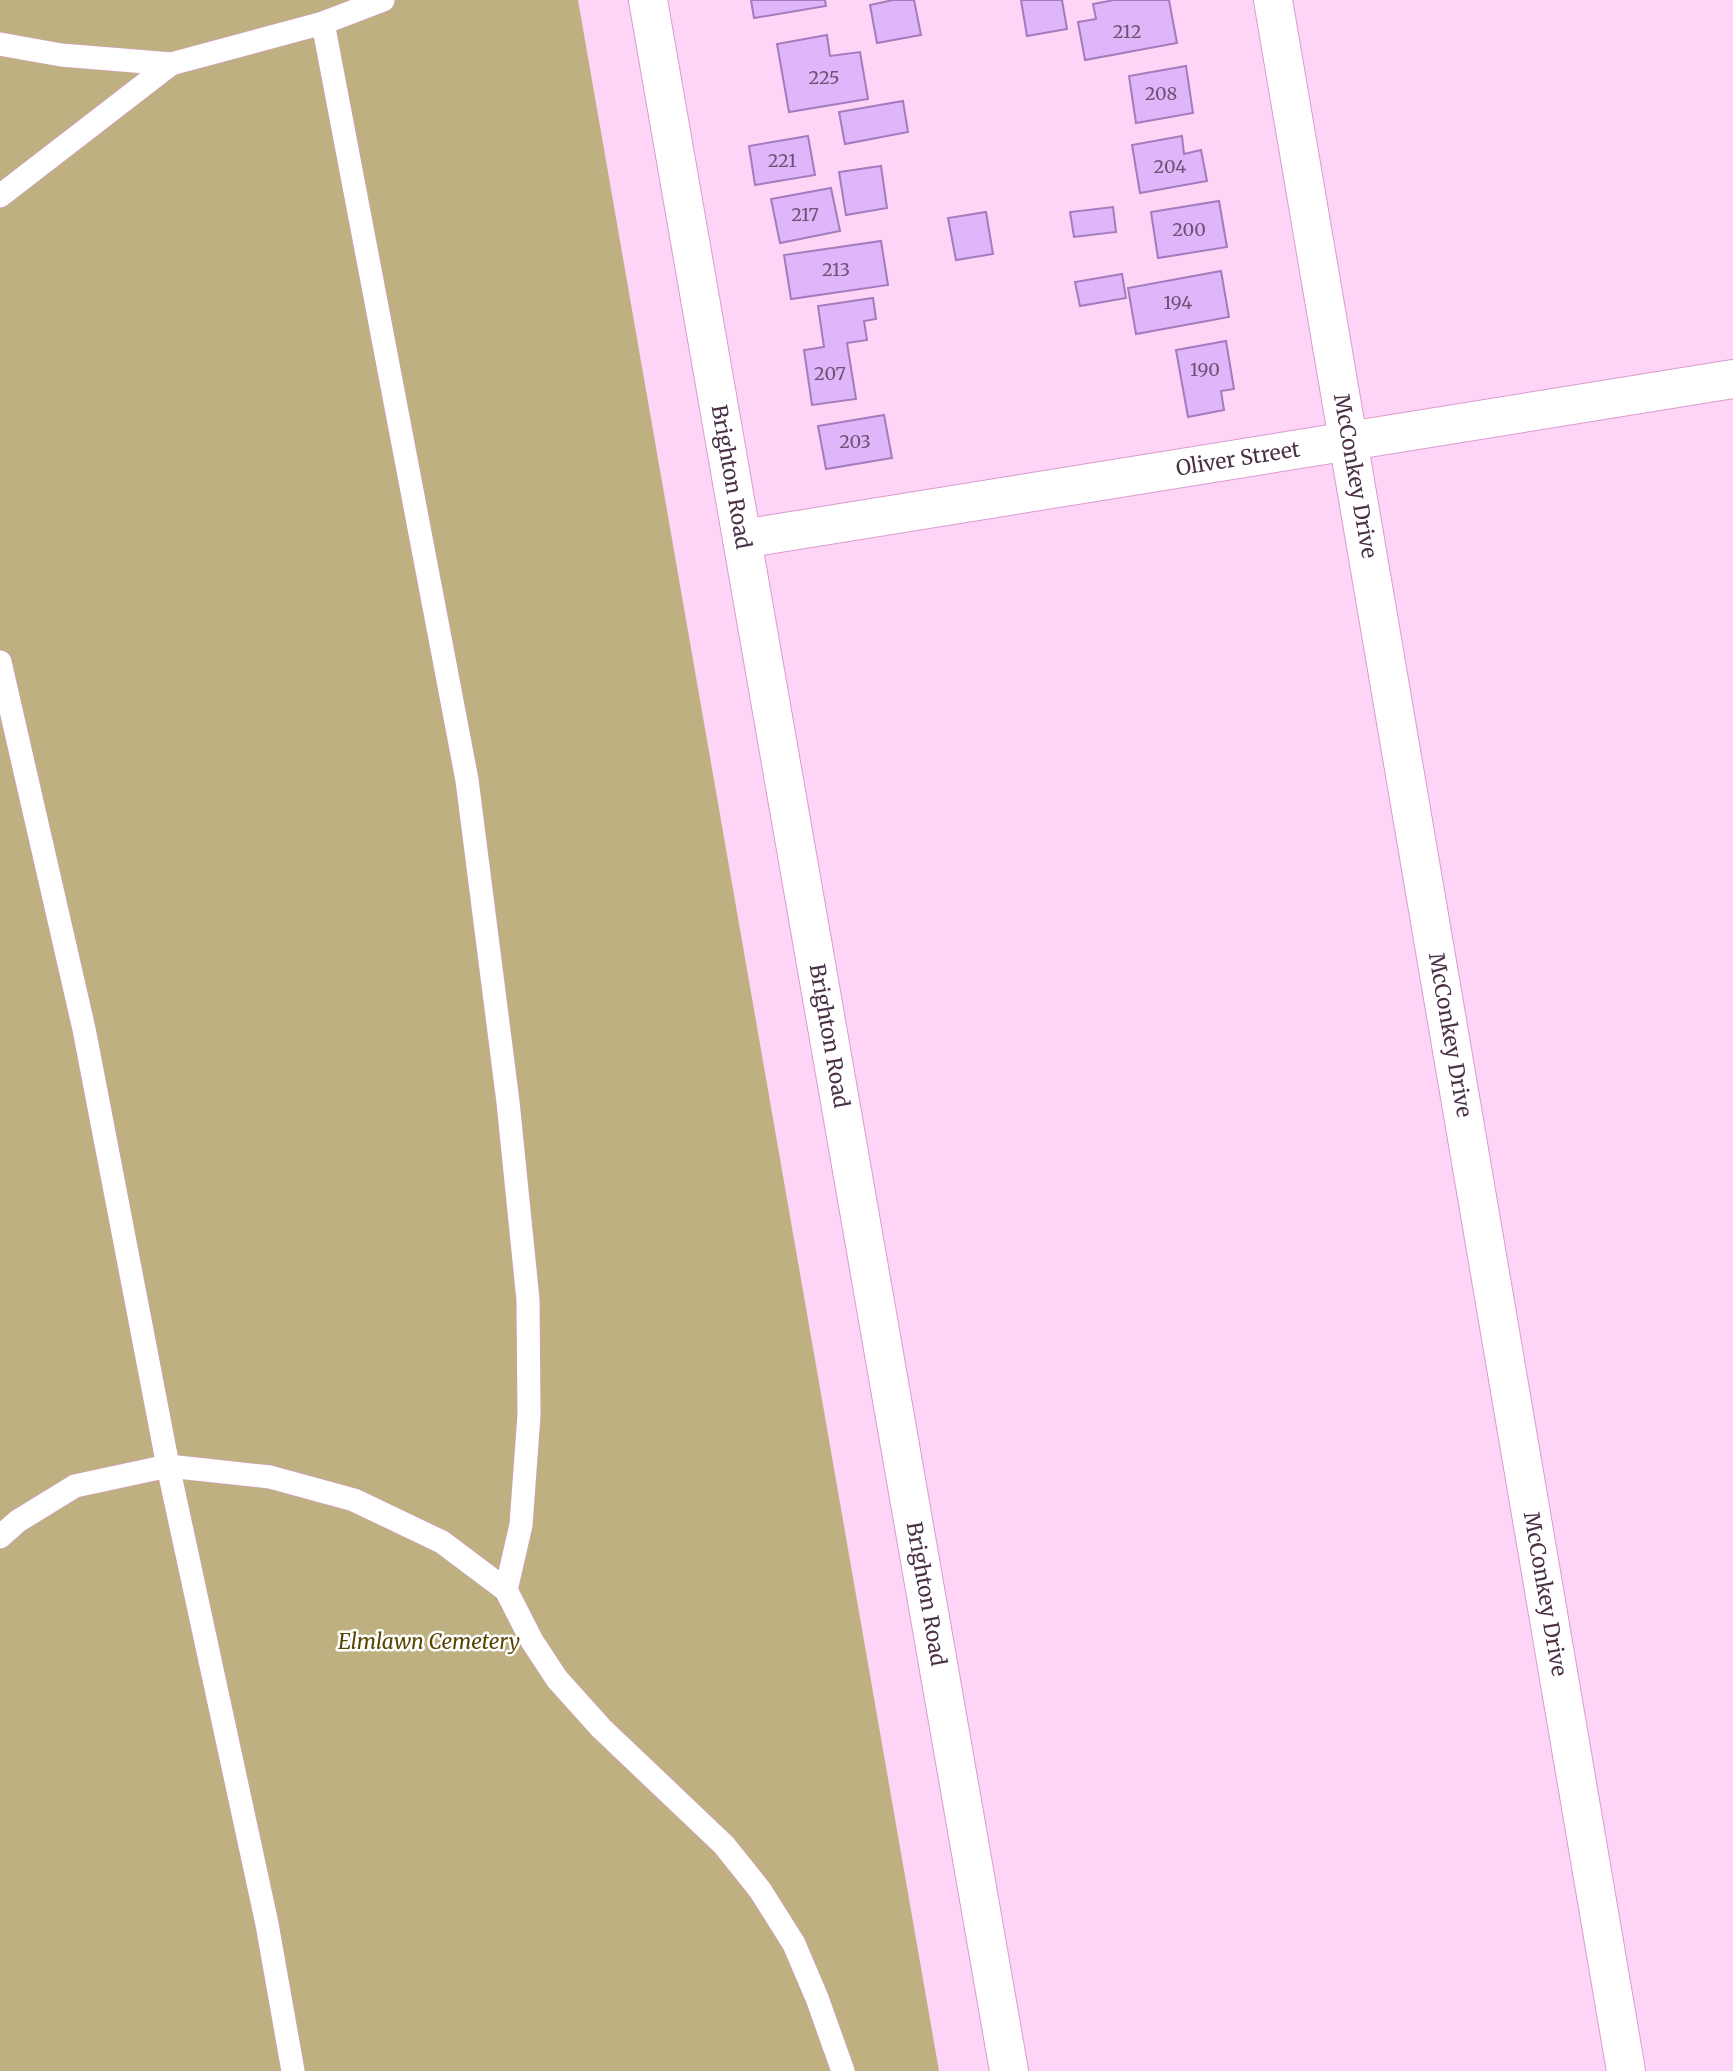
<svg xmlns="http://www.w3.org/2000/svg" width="1733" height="2071" font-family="Merriweather,serif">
	<rect width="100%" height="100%" fill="#fed5f6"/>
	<path fill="#bfb081" d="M0,0h578l361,2071h-939z"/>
	<g fill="#e0b6fb" stroke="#a47cbd" stroke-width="2">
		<path d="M751,0h74l1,6 -72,12z"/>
		<path d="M893,0h21l7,35 -44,8 -7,-38z"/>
		<path d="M1021,0h41l5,29 -40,7z"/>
		<path d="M1114,0h55l8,43 -92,17 -7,-38 18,-3 -3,-15z"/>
		<path d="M827,35l3,21 30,-4 8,47 -79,13 -12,-68z"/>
		<path d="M1186,66l7,47 -57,10 -7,-47z"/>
		<path d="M903,101l5,31 -63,12 -6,-32z"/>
		<path d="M808,136l7,39 -60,10 -6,-39z"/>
		<path d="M1182,136l2,18 17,-4 6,31 -67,12 -8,-48z"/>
		<path d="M881,166l6,42 -41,7 -7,-43z"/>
		<path d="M831,188l9,43 -60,12 -9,-44z"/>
		<path d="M1219,201l8,46 -69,11 -7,-46z"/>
		<path d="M1113,207l3,25 -42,5 -4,-25z"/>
		<path d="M986,212l7,42 -37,6 -8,-42z"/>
		<path d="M881,241l7,44 -97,14 -7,-44z"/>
		<path d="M1221,271l8,46 -93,17 -8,-46z"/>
		<path d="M1122,274l4,24 -46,8 -5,-24z"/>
		<path d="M873,298l3,21 -12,2 3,19 -20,3 9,56 -44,6 -8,-55 20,-3 -6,-41z"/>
		<path d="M1226,341l8,48 -13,2 3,19 -36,7 -12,-67z"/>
		<path d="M884,415l8,43 -66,11 -8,-43z"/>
	</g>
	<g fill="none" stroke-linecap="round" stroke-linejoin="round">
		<defs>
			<g id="service">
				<path d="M323,23l144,757 41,322 20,198 1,115 -8,110 -15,65"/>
				<path d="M0,44l61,11 110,9 152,-41 60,-23"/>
				<path d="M0,196l171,-132"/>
				<path d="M0,662l84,367 84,437 99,458 26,147"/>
				<path d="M0,1537l18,-16 57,-35 93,-20 102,11 84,23 88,42 64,48 26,51 25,38 44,49 123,117 36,45 34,54 23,54 26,73"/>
			</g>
			<g id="minor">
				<path d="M1273,0l353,2071"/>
				<path d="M742,539l991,-160"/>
			</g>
			<path id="tertiary" d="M648,0l361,2071"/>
		</defs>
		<use href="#service" stroke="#da9bd0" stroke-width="24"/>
		<use href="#minor" stroke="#da9bd0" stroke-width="40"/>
		<use href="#tertiary" stroke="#da9bd0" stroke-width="40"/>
		<use href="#service" stroke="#fff" stroke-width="23"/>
		<use href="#minor" stroke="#fff" stroke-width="38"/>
		<use href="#tertiary" stroke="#fff" stroke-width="38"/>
	</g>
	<g text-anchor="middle" stroke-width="5" stroke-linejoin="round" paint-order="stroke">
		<g font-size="18" fill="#705274">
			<text x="1127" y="38">212</text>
			<text x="824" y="84">225</text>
			<text x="1161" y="100">208</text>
			<text x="782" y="167">221</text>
			<text x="1170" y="173">204</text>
			<text x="805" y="221">217</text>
			<text x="1189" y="236">200</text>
			<text x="836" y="276">213</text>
			<text x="1178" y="309">194</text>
			<text x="1205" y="376">190</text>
			<text x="830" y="380">207</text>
			<text x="855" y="448">203</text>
		</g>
		<g font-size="21" fill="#4b3147" stroke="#fff">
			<text transform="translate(1238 459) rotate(-9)" y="7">Oliver Street</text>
			<text transform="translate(1355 476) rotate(80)" y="7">McConkey Drive</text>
			<text transform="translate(731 477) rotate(80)" y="7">Brighton Road</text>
			<text transform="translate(1450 1035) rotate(80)" y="7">McConkey Drive</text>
			<text transform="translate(829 1036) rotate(80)" y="7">Brighton Road</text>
			<text transform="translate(926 1594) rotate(80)" y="7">Brighton Road</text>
			<text transform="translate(1545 1594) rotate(80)" y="7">McConkey Drive</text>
		</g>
		<g font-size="21" font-style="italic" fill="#574500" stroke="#fff">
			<text x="429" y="1649">Elmlawn Cemetery</text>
		</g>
	</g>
</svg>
